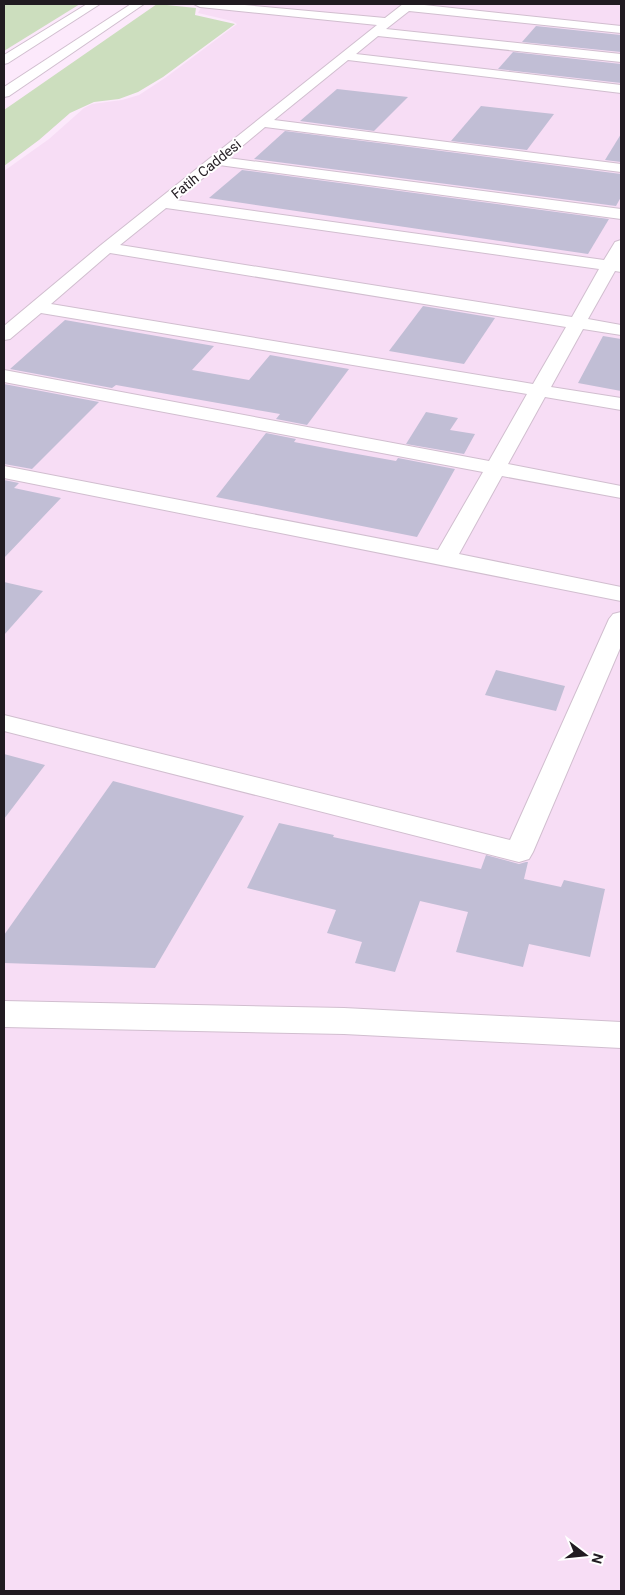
<svg xmlns="http://www.w3.org/2000/svg" width="625" height="1595" font-family="Roboto,sans-serif">
	<rect width="100%" height="100%" fill="#fce9fb"/>
	<path fill="#f7ddf5" d="M203,4h418v1587h-617v-1420l45,-32 35,-31 8,-4 30,-4 17,-5 26,-17 72,-54 -5,-3 -34,-8z"/>
	<g fill="#ccdebe">
		<path d="M4,4h76l-76,47z"/>
		<path d="M157,4l39,4 -1,7 40,9 -72,53 -25,15 -19,7 -25,3 -24,11 -31,27 -35,26v-56z"/>
	</g>
	<g fill="#c1bed5">
		<path d="M536,26l85,9v17l-99,-10z"/>
		<path d="M513,52l108,12v19l-123,-14z"/>
		<path d="M337,89l71,8 -34,34 -74,-10z"/>
		<path d="M481,106l73,8 -27,36 -76,-9z"/>
		<path d="M285,131l336,43v23l-5,9 -362,-47z"/>
		<path d="M621,134v28l-16,-2z"/>
		<path d="M242,170l367,49 -21,35 -379,-56z"/>
		<path d="M423,306l72,12 -31,46 -75,-13z"/>
		<path d="M65,320l149,26 -22,24 57,10 21,-25 79,14 -42,56 -31,-6 4,-5 -164,-29 -4,3 -102,-19z"/>
		<path d="M603,336l18,3v52l-43,-8z"/>
		<path d="M4,384l95,18 -67,67 -28,-5z"/>
		<path d="M426,412l32,6 -8,12 25,4 -11,20 -58,-10z"/>
		<path d="M266,433l30,6 -2,3 52,10 50,9 2,-3 57,11 -38,68 -201,-40z"/>
		<path d="M4,480l15,3 -5,5 47,10 -57,60z"/>
		<path d="M4,582l39,9 -39,44z"/>
		<path d="M496,670l69,16 -9,25 -71,-16z"/>
		<path d="M4,754l41,11 -41,54z"/>
		<path d="M113,781l131,35 -89,152 -151,-5v-28z"/>
		<path d="M279,823l55,12 -1,2 148,32 5,-14 33,9 7,-2h2l-4,17 37,8 3,-7 41,9 -15,68 -61,-13 -6,23 -67,-15 12,-40 -48,-11 -25,71 -40,-9 7,-21 -35,-9 9,-23 -89,-22z"/>
	</g>
	<g fill="none" stroke-linecap="round" stroke-linejoin="round">
		<defs>
			<g id="minor">
				<path d="M194,4h39l152,14 18,-14h12l206,22v7l-212,-22 -23,18 235,25v8l-243,-26 -22,18 265,31v8l-273,-33 -74,60 347,44v8l-356,-45 -37,31 393,51v10l-402,-54 -43,35 428,60 11,-18 6,-2v32l-6,-1 -27,48 33,6v10l-38,-6 -32,58 70,11v12l-76,-13 -37,67 113,22v12l-119,-22 -43,78 162,33v14l-617,-123v-12l434,84 45,-78 -479,-90v-12l485,91 38,-67 -486,-81 -31,26 -6,1v-14l97,-81 276,-220 -177,-18zM166,208l433,61 -27,48 -452,-72zM110,253l456,74 -33,57 -482,-80z"/>
				<path d="M621,612v34l-88,206 -4,7 -10,3 -515,-131v-16l506,125 99,-221 4,-5z"/>
				<path d="M4,1001l340,7 277,14v26l-277,-14 -340,-7z"/>
			</g>
			<g id="highway">
				<path d="M87,4h13l-92,59 -4,1v-9z"/>
				<path d="M131,4h13l-135,92 -5,1v-10z"/>
			</g>
		</defs>
		<use href="#minor" stroke="#d1becf" stroke-width="2"/>
		<use href="#highway" stroke="#d1becf" stroke-width="2"/>
		<use href="#minor" fill="#fff" fill-rule="evenodd"/>
		<use href="#highway" fill="#fff" fill-rule="evenodd"/>
	</g>
	<g text-anchor="middle" stroke-width="4" stroke-linejoin="round" paint-order="stroke">
		<g font-size="14" fill="#211b21" stroke="#fff">
			<text transform="translate(206 169) rotate(-39)" y="5">Fatih Caddesi</text>
		</g>
	</g>
	<rect width="625" height="1595" fill="none" stroke="#211b21" stroke-width="10"/>
	<g transform="translate(585 1555) rotate(106)" stroke="#ffffff" stroke-width="4" paint-order="stroke">
	<path d="M0-4L9 19L0 12L-9 19Z" fill="#211b21"/>
	<text y="-8" font-size="14" font-weight="bold" text-anchor="middle" fill="#211b21">N</text>
	</g>
</svg>
